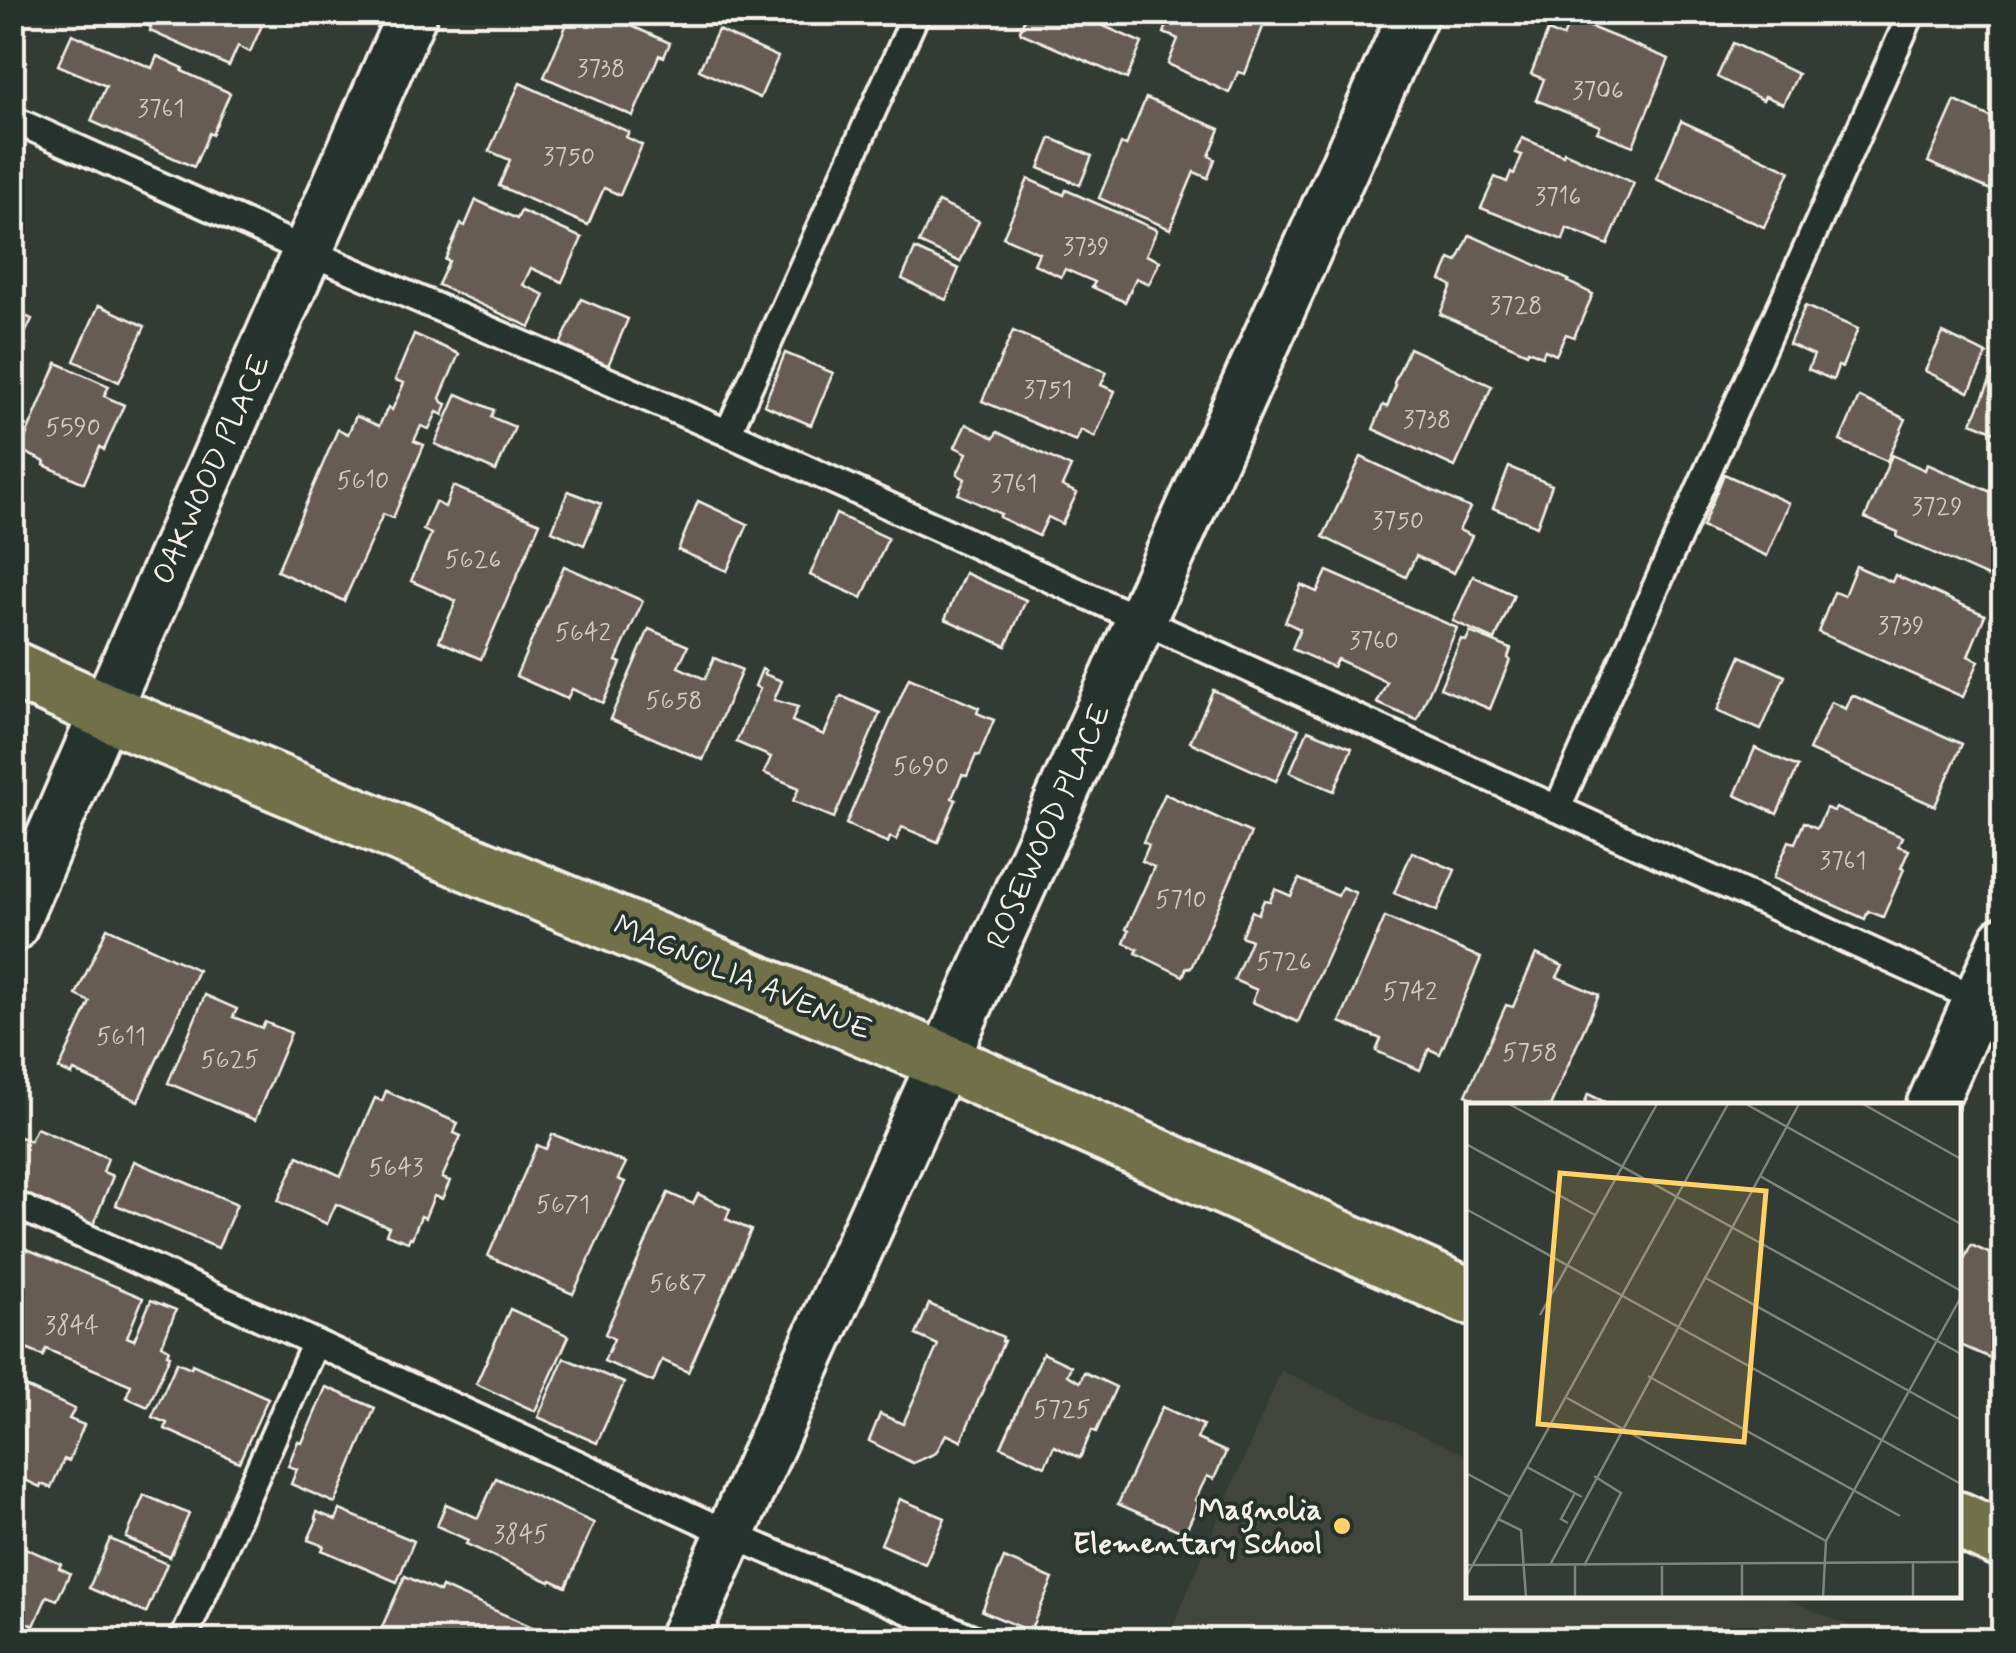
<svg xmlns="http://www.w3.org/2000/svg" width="2016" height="1653" font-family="Mynerve,sans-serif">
	<rect width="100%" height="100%" fill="#333b35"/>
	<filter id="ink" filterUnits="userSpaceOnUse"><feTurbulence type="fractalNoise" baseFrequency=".01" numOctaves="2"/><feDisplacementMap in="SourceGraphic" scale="20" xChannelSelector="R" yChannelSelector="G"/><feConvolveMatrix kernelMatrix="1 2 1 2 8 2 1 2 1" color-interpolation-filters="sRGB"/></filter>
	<g filter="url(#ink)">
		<path fill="#42453e" d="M1281,1371l187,85v140h313l100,44h-714z"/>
		<g fill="#665b53" stroke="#f4f1e8" stroke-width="2.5">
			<path d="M131,12h127l8,4 -16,36 -12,-6 -9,20 -79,-35 1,-4 -22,-10z"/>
			<path d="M572,12h28l70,31 -6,14 -5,-2 -26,61 -89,-39z"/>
			<path d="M1027,12h64l-3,7 54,24 -15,36 -106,-46 -1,-3z"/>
			<path d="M1172,12h80l14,7 -21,55 -7,-2 -9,21 -61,-29 10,-25 -14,-6z"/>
			<path d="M1626,12h34l-4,9 -14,-7 -3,5z"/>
			<path d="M1571,19l98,40 -36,87 -36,-14 3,-6 -64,-26 8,-21 -13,-5 17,-43 15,6z"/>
			<path d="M718,30l60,27 -18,41 -61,-28z"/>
			<path d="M72,34l80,34 5,-12 26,12 -1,3 48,22 -18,42 -3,-2 -15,34 -103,-46 15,-35 -48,-21z"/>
			<path d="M1733,43l65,31 -15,30 -18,-8 -2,4 -46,-23z"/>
			<path d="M520,83l109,49 -3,5 16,8 -22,50 -16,-7 -16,37 -89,-39 11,-26 -21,-9z"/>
			<path d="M1146,98l74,31 -11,27 6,3 -7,19 -14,-6 -24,57 -71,-31 22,-54 5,2z"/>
			<path d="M1955,101l49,22v73l-76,-34z"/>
			<path d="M1681,121l109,50 -26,56 -108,-48z"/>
			<path d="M1051,138l41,18 -12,29 -41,-17z"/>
			<path d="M1522,138l41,17 1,-3 70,31 -26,62 -41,-17 -4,12 -82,-32 14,-31 12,5 4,-10 3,2 8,-19 -7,-2z"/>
			<path d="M1028,179l36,16 2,-5 91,40 -11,25 14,6 -11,23 -13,-6 -11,24 -33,-15 3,-5 -30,-13 -4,8 -27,-13 5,-11 -36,-16z"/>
			<path d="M476,200l41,19 4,-8 61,27 -20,44 -31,-14 -8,17 22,10 -15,32 -92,-42 11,-24 -4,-1 16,-36 4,2z"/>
			<path d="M938,202l41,19 -19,41 -41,-19z"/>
			<path d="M1470,235l99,45 -1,2 25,12 -19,43 -8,-3 -10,21 -11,-5 -3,6 -14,-6 -1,3 -87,-39 12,-28 -11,-6 9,-21 7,3z"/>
			<path d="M915,249l44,20 -13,31 -44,-21z"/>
			<path d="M581,299l47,20 -21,49 -48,-21z"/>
			<path d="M99,305l46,21 -26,56 -45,-21z"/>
			<path d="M1805,306l53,23 -16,38 -4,-1 -5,14 -25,-11 6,-14 -25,-11z"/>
			<path d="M12,310l20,9 -11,23 5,2 -9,19h-5z"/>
			<path d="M1013,331l94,41 -6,13 14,6 -20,46 -14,-7 -5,11 -94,-40z"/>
			<path d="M1943,333l44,21 -18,38 -44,-21z"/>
			<path d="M414,334l45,20 -19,44 2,4 5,2 -4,11 -6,-3 -8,17 -8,-3 -7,15 10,4 -31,73 -10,-4 -39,87 -67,-30 61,-142 10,5 8,-18 23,10 9,-19 4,3 12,-27 -9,-3z"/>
			<path d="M1409,348l83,38 -37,81 -82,-38 10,-24 4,2 9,-22 -2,-2z"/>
			<path d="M2004,349v87l-32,-14z"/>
			<path d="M785,353l48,20 -22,52 -47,-20z"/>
			<path d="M57,363l52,23 -5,10 20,9 -20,45 -4,-3 -16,36 -40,-18 1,-3 -25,-12z"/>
			<path d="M457,394l37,16 -3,7 24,10 -19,44 -61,-27z"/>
			<path d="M1859,397l47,22 -19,42 -47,-20z"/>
			<path d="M966,424l28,14 3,-6 74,35 -9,19 15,7 -15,31 -14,-7 -9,19 -40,-19 2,-3 -43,-20 7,-15 -8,-5 10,-21 -12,-6z"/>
			<path d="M1892,455l33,15 2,-6 64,28 6,-15 7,3v92l-5,10 -102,-45 1,-5 -33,-14z"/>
			<path d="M1361,457l109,51 -11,22 13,6 -18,37 -38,-17 -10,21 -83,-40z"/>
			<path d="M1509,467l43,18 -15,41 -44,-18z"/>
			<path d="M1724,474l65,29 -22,53 -65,-29z"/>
			<path d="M453,486l87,37 -59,136 -42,-18 17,-40 -45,-20 20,-47 -8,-4 12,-28 10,5z"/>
			<path d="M568,491l33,13 -17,41 -32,-14z"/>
			<path d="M698,501l50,23 -21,47 -49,-21z"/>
			<path d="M836,514l52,24 -26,60 -52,-23z"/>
			<path d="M564,566l79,35 -27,60 5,2 -18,40 -31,-14 -5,10 -51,-23z"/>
			<path d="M1856,566l36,16 3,-7 90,40 -17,41 11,5 -16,36 -145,-65 16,-40 10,4z"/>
			<path d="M1327,571l130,57 -40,92 -40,-17 10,-21 -50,-23 -4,8 -41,-18 8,-20 -15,-7 16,-37 16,7z"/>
			<path d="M965,573l61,27 -20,46 -61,-27z"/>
			<path d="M1473,576l41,19 -19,45 -42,-19z"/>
			<path d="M649,629l39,17 -10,21 27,12 9,-21 28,12 -39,90 -93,-41z"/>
			<path d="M1470,632l41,17 -3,9 2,2 -20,49 -50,-21 21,-49 5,2z"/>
			<path d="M1741,656l44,20 -24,54 -44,-19z"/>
			<path d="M762,669l4,2 -2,3 18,7 -8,19 24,7 -6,14 32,14 17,-39 39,17 -46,105 -41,-17 6,-13 -35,-15 7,-16 -35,-15 24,-53 -5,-3z"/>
			<path d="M909,678l70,30 -2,5 17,7 -15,36 -3,-1 -9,21 -5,-1 -10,23 4,2 -18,42 -36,-15 -6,13 -6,-3 -2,6 -42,-19z"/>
			<path d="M1213,690l86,39 -23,52 -86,-39z"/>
			<path d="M1852,695l110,49 -27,62 -126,-56 22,-48 15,7z"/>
			<path d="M1308,730l44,18 -18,43 -44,-19z"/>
			<path d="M1755,748l43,19 -21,47 -42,-19z"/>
			<path d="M1165,794l86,39 -60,135 -4,-1 -4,9 -47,-23 2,-4 -14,-6 5,-12 -3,-2 28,-62 -12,-6 7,-16 -6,-3z"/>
			<path d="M1826,808l8,3 2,-3 66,29 -4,9 11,4 -8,18 3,1 -21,48 -15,-6 -3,8 -92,-41 16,-37 6,2 9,-21 13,6z"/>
			<path d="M1412,852l43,18 -18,41 -43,-18z"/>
			<path d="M1299,879l39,17 4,-9 14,6 -58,129 -46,-20 5,-12 -23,-10 17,-40 -10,-4 11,-25 6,3 6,-14 6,1 5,-12 16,7z"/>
			<path d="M1385,917l96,41 -41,96 -11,-5 -9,21 -44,-19 5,-12 -41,-17z"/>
			<path d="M107,928l91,42 -60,131 -64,-30 -2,4 -13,-6 31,-67 -14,-7z"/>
			<path d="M1536,954l27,12 -6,11 42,18 -49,111h-80l3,-8 -7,-3 40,-90 7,2z"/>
			<path d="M205,995l32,14 -4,8 29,11 3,-6 26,11 -36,87 -87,-37z"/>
			<path d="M386,1091l72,32 -4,10 7,3 -19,42 8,3 -8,18 -8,-3 -9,22 -4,-2 -9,22 -2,-1 -2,5 -22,-8 3,-7 -53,-23 -9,20 -49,-23 20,-45 43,20 34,-78 7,3z"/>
			<path d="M1588,1094l25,12h-29z"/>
			<path d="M36,1128l72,30 -5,14 10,4 -22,54 -79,-33 4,-22 -4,-2v-39l18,7z"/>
			<path d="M552,1134l74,29 -8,16 7,3 -52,112 -85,-38 49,-111 9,4z"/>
			<path d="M134,1161l103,43 -19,44 -102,-43z"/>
			<path d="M668,1193l25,11 5,-10 32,15 -4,10 25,11 -63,142 -26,-12 -9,22 -49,-21 10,-22 -9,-5z"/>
			<path d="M1971,1245l33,15v104l-46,-20v-71z"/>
			<path d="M27,1249l116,49 -16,39 7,3 17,-40 25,10 -14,35 7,4 -2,5 3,1 -22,52 -22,-10 5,-12 -85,-36 -3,7 -31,-13v-69l4,2z"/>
			<path d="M929,1304l74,33 -1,4h2l-43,100 -15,-7 -10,19 -23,10 -44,-22 11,-27 23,10 35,-79 -22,-10z"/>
			<path d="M510,1309l59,27 -34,75 -59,-27z"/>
			<path d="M1043,1353l28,13 -4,9 13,7 4,-10 32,15 -20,45 -4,-2 -12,28 -26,-12 -9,20 -44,-19z"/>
			<path d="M564,1358l60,25 -27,60 -59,-26z"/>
			<path d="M177,1362l14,6 1,-4 76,34 -29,64 -74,-33 2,-6 -15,-6z"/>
			<path d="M12,1381l63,28 -6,10 15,6 -15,36 -5,-2 -13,29 -10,-4 -1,3 -28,-13z"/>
			<path d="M326,1387l49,21 -40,95 -44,-19 6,-15 -9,-3 10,-25 4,2z"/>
			<path d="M1162,1407l41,18 -6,14 29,13 -12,27 -7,-3 -12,24 4,2 -14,31 -67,-29z"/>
			<path d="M496,1478l98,45 -28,64 -15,-7 -1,2 -84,-38 2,-4 -31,-14 9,-22 32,14z"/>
			<path d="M144,1495l45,19 -19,43 -44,-19z"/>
			<path d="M900,1499l45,19 -20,46 -44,-20z"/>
			<path d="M340,1510l74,31 -17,41 -75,-32 2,-4 -16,-6 9,-20 -2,-2 2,-6 19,8z"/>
			<path d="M110,1539l57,25 -21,49 -57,-25z"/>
			<path d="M12,1542l49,22 -2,4 11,5 -13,27 -10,-4 -13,30 -22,-9z"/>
			<path d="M1004,1558l49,21 -23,52 -48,-20z"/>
			<path d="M405,1576l35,16 2,-5 97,43 -4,10h-159z"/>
			<path d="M829,1630l24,10h-29z"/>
		</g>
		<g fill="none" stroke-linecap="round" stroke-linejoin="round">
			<defs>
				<g id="service">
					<path d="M12,119l295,132 421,182 1276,578"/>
					<path d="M728,433l189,-421"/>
					<path d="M1557,809l355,-797"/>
					<path d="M12,1203l718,331 247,106"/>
					<path d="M183,1640l132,-297"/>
				</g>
				<g id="minor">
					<path d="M12,928l93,-217 308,-699"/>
					<path d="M1931,1106l73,-165"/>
					<path d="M683,1640c242,-543 488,-1084 731,-1628"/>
				</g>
				<g id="primary">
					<path d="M12,669l93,42 836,349 527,236"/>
					<path d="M1958,1520l46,21"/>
				</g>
			</defs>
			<use href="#service" stroke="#f4f1e8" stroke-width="32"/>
			<use href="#minor" stroke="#f4f1e8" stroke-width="55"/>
			<use href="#primary" stroke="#f4f1e8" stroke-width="62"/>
			<use href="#service" stroke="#26332d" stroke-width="25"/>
			<use href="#minor" stroke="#26332d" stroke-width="48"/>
			<use href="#primary" stroke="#70704a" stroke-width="55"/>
		</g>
	</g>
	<circle fill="#ffd166" stroke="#26332d" stroke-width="4" cx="1342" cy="1526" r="10"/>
	<g text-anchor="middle" stroke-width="8" stroke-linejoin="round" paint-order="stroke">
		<g font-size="25" fill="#d0ccc3">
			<text x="601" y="76">3738</text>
			<text x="1598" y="98">3706</text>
			<text x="161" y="116">3761</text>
			<text x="569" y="164">3750</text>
			<text x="1558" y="204">3716</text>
			<text x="1086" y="254">3739</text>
			<text x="1516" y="313">3728</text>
			<text x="1048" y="397">3751</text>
			<text x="1427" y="427">3738</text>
			<text x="73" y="435">5590</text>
			<text x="363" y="488">5610</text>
			<text x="1014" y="491">3761</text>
			<text x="1937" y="514">3729</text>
			<text x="1398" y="528">3750</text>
			<text x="473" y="567">5626</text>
			<text x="1901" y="633">3739</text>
			<text x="583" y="640">5642</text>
			<text x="1374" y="648">3760</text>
			<text x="674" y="708">5658</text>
			<text x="921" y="774">5690</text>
			<text x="1843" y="868">3761</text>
			<text x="1181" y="907">5710</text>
			<text x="1284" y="969">5726</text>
			<text x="1410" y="999">5742</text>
			<text x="121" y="1044">5611</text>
			<text x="1530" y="1060">5758</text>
			<text x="230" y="1067">5625</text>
			<text x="396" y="1175">5643</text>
			<text x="563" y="1212">5671</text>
			<text x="678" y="1291">5687</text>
			<text x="72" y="1333">3844</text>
			<text x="1062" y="1417">5725</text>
			<text x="521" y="1542">3845</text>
		</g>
		<g font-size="30" fill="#f4f1e8" stroke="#26332d">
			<text transform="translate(211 469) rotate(-66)" y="10">OAKWOOD PLACE</text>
			<text transform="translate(1048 826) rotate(-66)" y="10">ROSEWOOD PLACE</text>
			<text transform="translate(743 977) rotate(23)" y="10">MAGNOLIA AVENUE</text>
		</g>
		<g font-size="30" font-weight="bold" fill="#f4f1e8" stroke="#26332d" text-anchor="end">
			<text x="1322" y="1519">Magnolia<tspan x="1322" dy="34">Elementary School</tspan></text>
		</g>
	</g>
	<g transform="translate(1466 1103)">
		<rect width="495" height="495" fill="#333b35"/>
		<path fill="none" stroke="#80847d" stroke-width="2.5" d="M43,1l452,250M280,1l215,120M397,1l98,55M0,41l129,71M294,73l201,115M0,106l495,275M238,174l257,143M74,212l117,-211M182,273l252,140M101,295l259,143M61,364l55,30M0,370l44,24M32,416l23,11 5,67M102,420l-7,-4 14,-26M276,461v33M1,462l494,-3M84,462l249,-461M109,463v31M118,463l37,-73 -27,-17M196,463v31M0,474l262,-473M357,494l3,-56 135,-244M447,494v-34"/>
		<path fill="#ffd166" fill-opacity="0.15" stroke="#ffd166" stroke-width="5" d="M94,70l206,18 -22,251 -206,-18z"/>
		<rect width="495" height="495" fill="none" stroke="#f4f1e8" stroke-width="5"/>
	</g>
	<rect width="2016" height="1653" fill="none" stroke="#26332d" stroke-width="50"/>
	<rect x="25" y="25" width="1966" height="1603" fill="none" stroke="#f4f1e8" stroke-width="4" filter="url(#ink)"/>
</svg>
